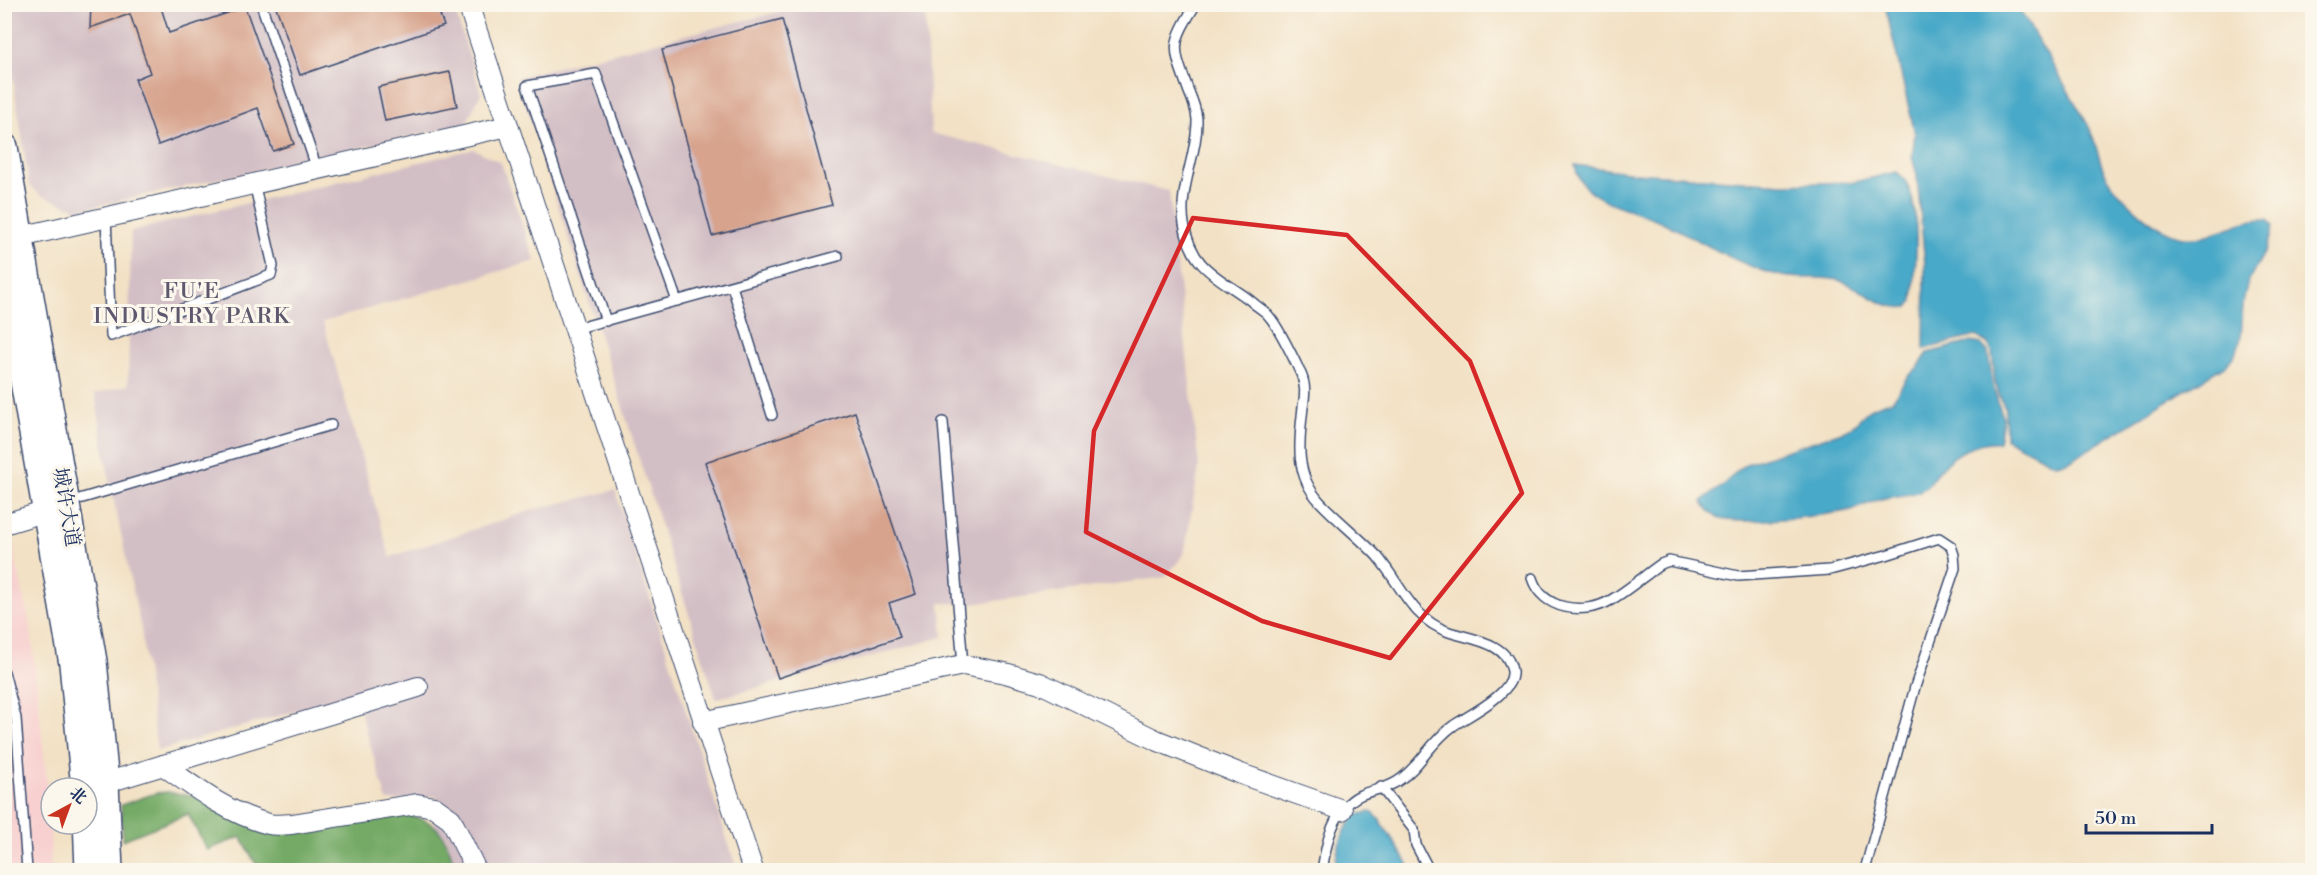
<svg xmlns="http://www.w3.org/2000/svg" width="2317" height="875" font-family="'Libre Bodoni','Noto Serif SC',serif">
	<rect width="100%" height="100%" fill="#fbf7ec"/>
	<filter id="ink" filterUnits="userSpaceOnUse"><feTurbulence type="fractalNoise" baseFrequency=".0167" numOctaves="2"/><feDisplacementMap in="SourceGraphic" scale="12" xChannelSelector="R" yChannelSelector="G"/><feConvolveMatrix kernelMatrix="1 2 1 2 8 2 1 2 1" color-interpolation-filters="sRGB"/></filter>
	<filter id="wash" filterUnits="userSpaceOnUse"><feTurbulence type="fractalNoise" baseFrequency=".008" numOctaves="4" result="noise"/><feDisplacementMap in="SourceGraphic" scale="24" xChannelSelector="R" yChannelSelector="G"/><feGaussianBlur stdDeviation="1.35" result="paint"/><feColorMatrix in="noise" values="0 0 0 0 0 0 0 0 0 0 0 0 0 0 0 0 0 1.4 0 .05"/><feComposite in="paint" operator="in"/></filter>
	<g filter="url(#wash)">
		<rect width="100%" height="100%" fill="#f2e1c5"/>
		<path fill="#f7d0cf" d="M12,543l19,87 19,184 1,56h-46l-1,-325z"/>
		<g fill="#d2bec5">
			<path d="M4,5h449l28,88 -15,31 -387,86 -39,-15 -11,-11 -24,-159z"/>
			<path d="M806,5h119l6,128 238,58 30,276 -15,88 -19,22 -192,27 -33,-1 3,34 -227,62 -199,-622z"/>
			<path d="M474,149l27,14 34,98 -212,61 67,235 146,-48 79,-19 122,380h-281l-10,-32 -12,-14 2,-28 -49,5 -32,-107 -198,57 -16,-122 -33,-157 -13,-78 33,-9 3,-154z"/>
		</g>
		<path fill="#74aa66" stroke="#486c62" stroke-width="1.5" d="M168,792l26,4 51,26 160,-7c37,5 41,24 51,55h-197l-18,-33 -34,13 -19,-36 -65,26 -2,-35 35,-12z"/>
		<g fill="#49a9c8" stroke="#326c93" stroke-width="1.5">
			<path d="M1885,5h132c23,39 47,78 70,118 7,14 10,29 15,43 10,26 50,63 77,70 30,8 59,-19 89,-17l5,7c-4,25 -18,39 -26,60 -11,31 4,55 -21,79l-158,97 -13,2 -49,-25 -1,-30 -10,-26 -3,-31 -4,-8 -12,-8 -52,13 1,-84 -8,-90 -5,-18 3,-23z"/>
			<path d="M1575,165l61,8 146,11 73,-2 41,-10c29,16 19,99 17,129l-5,6c-26,4 -43,-18 -67,-26 -18,-6 -39,-1 -59,-5 -41,-9 -79,-34 -116,-52 -25,-13 -53,-16 -75,-32 -10,-7 -14,-16 -16,-27z"/>
			<path d="M1971,342l10,2 7,8 5,34 10,32 -4,24c-22,-2 -45,12 -60,28 -5,6 -8,14 -14,18 -14,9 -29,7 -44,11 -10,3 -20,8 -30,11 -22,5 -114,16 -133,8 -7,-3 -11,-10 -16,-16 5,-7 11,-9 19,-15 9,-7 15,-17 25,-23l102,-34 23,-22 22,-8 13,-21 13,-13 9,-13z"/>
			<path d="M1369,812l4,1 7,7 32,50h-77c1,-19 7,-40 21,-55z"/>
		</g>
		<g id="blocks">
			<g fill="#d7a38c">
				<path d="M91,4h69l9,29 76,-26 49,137 -21,7 -15,-43 -100,37 -23,-66 15,-6 -20,-59 -40,14z"/>
				<path d="M275,4h161l8,22 -144,49z"/>
				<path d="M782,19l50,186 -120,31 -50,-186z"/>
				<path d="M450,72l7,34 -72,15 -7,-34z"/>
				<path d="M855,412l61,182 -27,9 11,34 -122,41 -73,-216z"/>
			</g>
		</g>
	</g>
	<g filter="url(#ink)">
		<use href="#blocks" fill-opacity="0" stroke="#3b4a6d" stroke-width="1.5"/>
		<g fill="none" stroke-linecap="round" stroke-linejoin="round">
			<defs>
				<g id="service">
					<path d="M261,4l56,165"/>
					<path d="M1196,4c-27,43 -23,43 -7,88 4,9 7,18 8,27 1,35 -19,69 -13,105 8,46 34,52 67,77 5,5 13,9 17,14 11,12 26,44 33,59 5,11 4,21 2,33 -4,35 -9,67 17,95 18,19 39,35 57,54 24,28 34,63 72,76 21,7 59,10 63,39 3,22 -43,44 -59,55 -22,15 -33,41 -55,55 -20,13 -36,6 -54,27 -15,18 -18,40 -22,62"/>
					<path d="M106,217l5,119 160,-61 2,-9 -19,-83"/>
					<path d="M732,286l40,129"/>
					<path d="M606,321l-79,-235 69,-12 81,227"/>
					<path d="M575,329l263,-73"/>
					<path d="M943,422l20,243"/>
					<path d="M69,502l262,-77"/>
					<path d="M1532,578c10,32 52,38 79,22 17,-10 33,-24 50,-36l8,-3 69,15 92,-6 56,-15 53,-17 12,8 3,9 1,13 -40,119 -50,183"/>
					<path d="M4,672l12,46 11,152"/>
					<path d="M1381,787l33,43 2,15 13,25"/>
				</g>
				<g id="minor">
					<path d="M468,4l285,866"/>
					<path d="M20,237l488,-111"/>
					<path d="M4,524l43,-13"/>
					<path d="M703,722l260,-57 42,8 35,10 116,57 85,34 101,36"/>
					<path d="M163,765c32,23 68,50 106,59 7,2 16,0 23,0l125,-20 17,3 17,12 25,51"/>
					<path d="M105,783l313,-96"/>
				</g>
				<g id="secondary">
					<path d="M4,147l89,514 12,122 4,87"/>
					<path d="M4,266l69,398 12,124"/>
					<path d="M87,818l2,52"/>
				</g>
			</defs>
			<use href="#service" stroke="#3b4a6d" stroke-width="12"/>
			<use href="#minor" stroke="#3b4a6d" stroke-width="22"/>
			<use href="#secondary" stroke="#3b4a6d" stroke-width="30"/>
			<use href="#service" stroke="#fff" stroke-width="9"/>
			<use href="#minor" stroke="#fff" stroke-width="20"/>
			<use href="#secondary" stroke="#fff" stroke-width="27"/>
		</g>
	</g>
	<path fill="none" stroke="#d62828" stroke-width="4.5" stroke-linejoin="round" d="M1193,218l154,17 123,126 52,132 -132,165 -128,-37 -176,-89 8,-101z"/>
	<g text-anchor="middle" stroke-width="6" stroke-linejoin="round" paint-order="stroke">
		<g font-size="20" fill="#1b2f5e" stroke="#fbf7ec">
			<text transform="translate(67 507) rotate(80)" y="7">城许大道</text>
		</g>
		<g font-size="22" letter-spacing="1.5" fill="#5d586e" stroke="#fbf7ec">
			<text x="192" y="298">FU'E<tspan x="192" dy="25">INDUSTRY PARK</tspan></text>
		</g>
	</g>
	<rect width="2317" height="875" fill="none" stroke="#fbf7ec" stroke-width="24"/>
	<g transform="translate(69 806) rotate(41)"><circle r="28" fill="#fbf7ec" stroke="#a1a7b3" stroke-width="1.5"/>
	<path d="M0-4.5L10 22L0 15L-10 22Z" fill="#c8321e"/>
	<text y="-9" font-size="16" font-weight="bold" text-anchor="middle" fill="#1b2f5e">北</text>
	</g>
	<path d="M2086 824v9h126v-9" fill="none" stroke="#1b2f5e" stroke-width="3"/>
	<text x="2095" y="824" font-size="18" fill="#1b2f5e" stroke="#fbf7ec" stroke-width="4.5" paint-order="stroke">50 m</text>
</svg>
